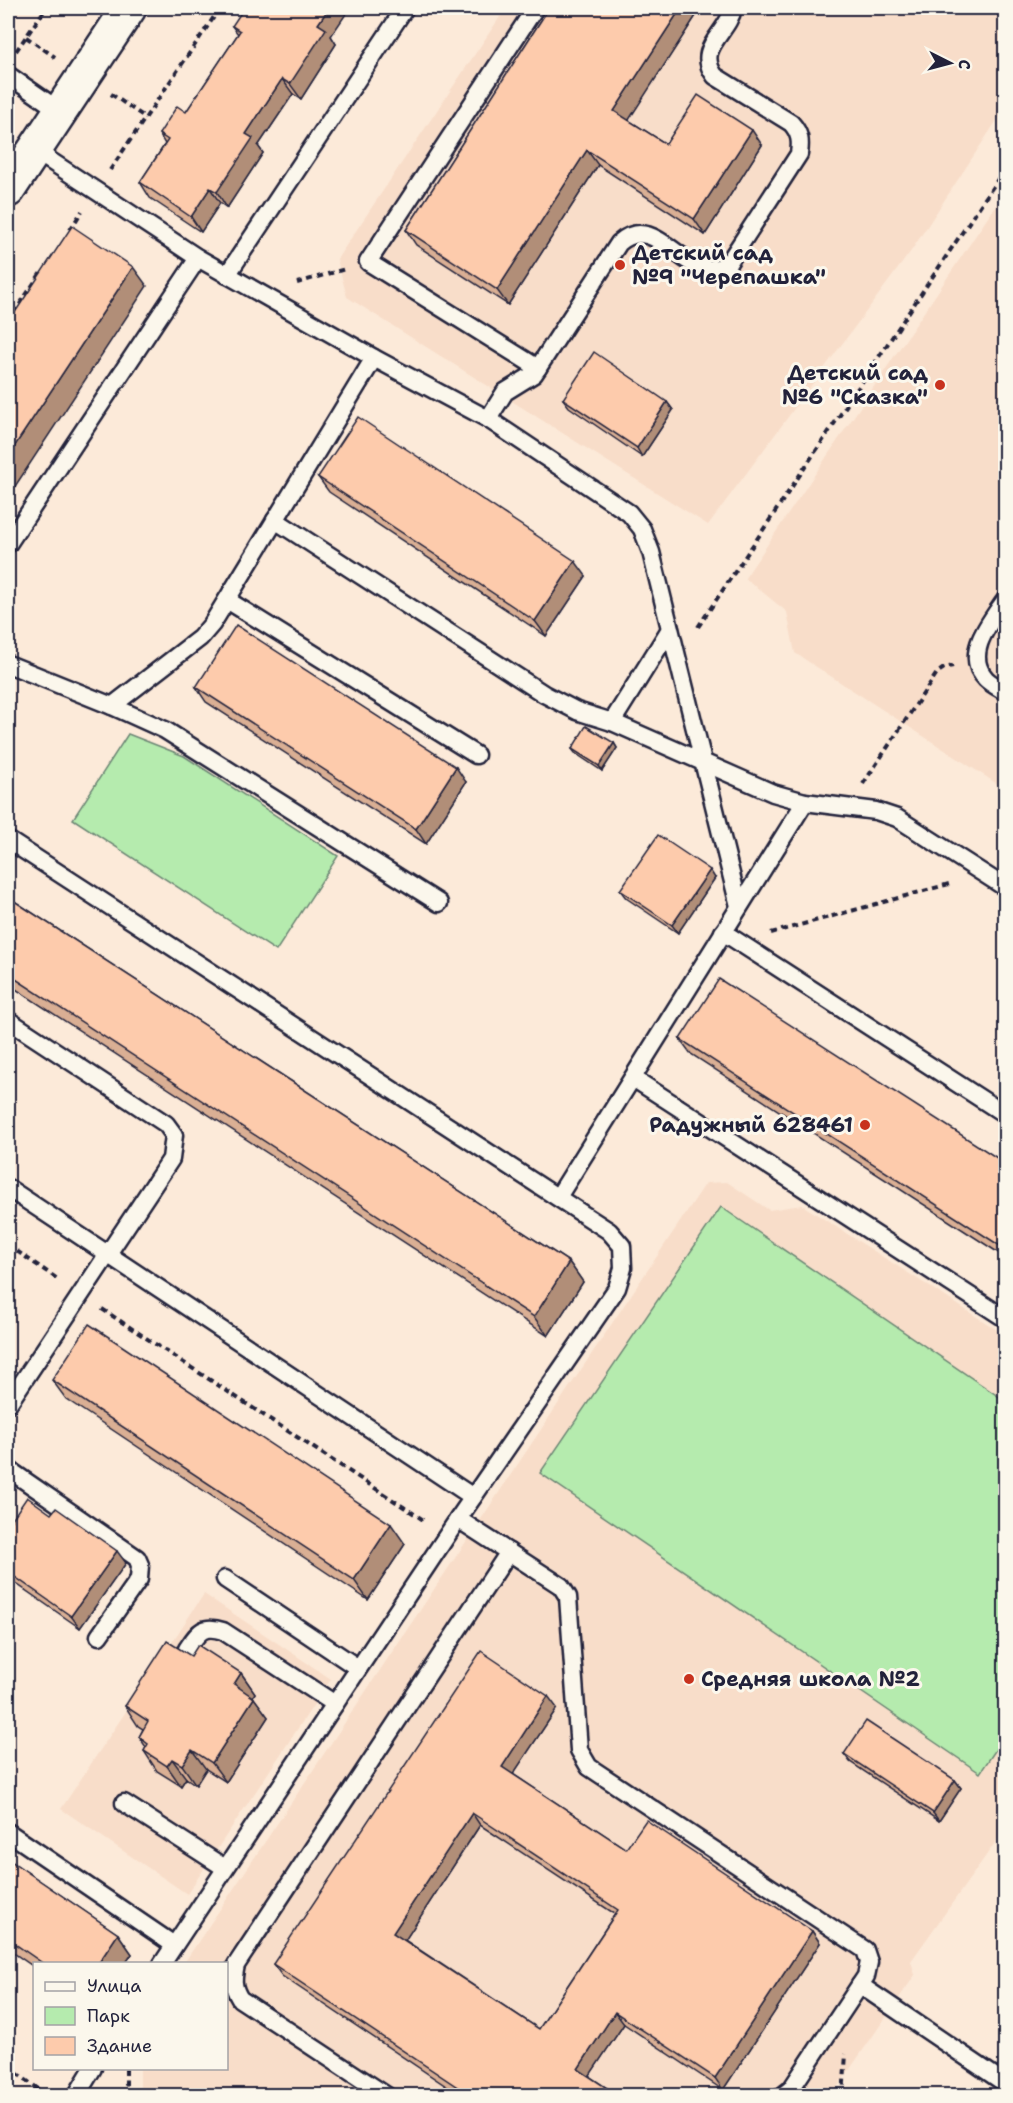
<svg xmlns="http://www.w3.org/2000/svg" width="1013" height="2103" font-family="'Shantell Sans',sans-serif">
	<rect width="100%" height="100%" fill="#fcead9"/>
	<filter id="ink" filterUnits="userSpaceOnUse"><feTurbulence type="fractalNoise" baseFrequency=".0167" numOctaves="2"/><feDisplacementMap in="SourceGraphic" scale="12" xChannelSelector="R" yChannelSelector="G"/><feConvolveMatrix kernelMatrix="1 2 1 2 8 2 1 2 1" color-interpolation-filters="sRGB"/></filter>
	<g filter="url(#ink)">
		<g fill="#f8ddc9">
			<path d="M506,8h499v100l-94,143 -203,274 -361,-228 -10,-38z"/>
			<path d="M1005,192v597l-210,-136 -8,-41 -42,-34z"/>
			<path d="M727,1182l42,28 33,-5 203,130v494l-94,132 4,14 -83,120 -692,1v-27l86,-1v-104l-42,-1 522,-780z"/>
			<path d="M204,1594l127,85 -144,215 -126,-85z"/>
		</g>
		<g fill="#b5ebae" stroke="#6c8674" stroke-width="1.5">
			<path d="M128,734l56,22 154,100 -62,95 -203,-132z"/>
			<path d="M721,1207l284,194v335l-25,37 -440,-300z"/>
		</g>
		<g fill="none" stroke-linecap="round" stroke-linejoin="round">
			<defs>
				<g id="lane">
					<path d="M535,8l-167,254 170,106"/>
					<path d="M8,75l52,36"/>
					<path d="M34,150l164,108 176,100 114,61 141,94 13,16 9,23 88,354"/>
					<path d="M227,275l178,-267"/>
					<path d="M488,419l17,-27 29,-18 85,-131c40,-36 71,51 110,19l70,-108c2,-13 1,-21 -8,-31l-76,-47c-21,-28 14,-43 18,-68"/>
					<path d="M275,520l269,174 33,17 35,11 161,71 32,9 71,9 21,7 109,70"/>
					<path d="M8,544l190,-286"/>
					<path d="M1006,599c-15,22 -44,55 -20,80 5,5 13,9 20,13"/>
					<path d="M227,600l249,155"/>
					<path d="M8,664l104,42 53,24 274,173"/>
					<path d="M112,706l88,-68 12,-14 162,-266"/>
					<path d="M612,722l58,-93"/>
					<path d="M8,840l601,391 13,15 1,22 -6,20 -159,231 -296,445"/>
					<path d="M723,932l283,183"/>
					<path d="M8,1020l158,104 8,11 -3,24 -163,245"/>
					<path d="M633,1078l373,241"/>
					<path d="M8,1188l465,309"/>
					<path d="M558,1197l247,-395"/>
					<path d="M8,1469l129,89 3,7 -1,14 -40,57"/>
					<path d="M458,1519l103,67 7,11 11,153 10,17 276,183 4,12 -3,14 -75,113 -9,7"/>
					<path d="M225,1579l133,89"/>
					<path d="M187,1649c11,-16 15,-25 36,-18l112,73"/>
					<path d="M124,1803l101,65"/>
					<path d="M8,1832l166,113"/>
					<path d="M860,1985l146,99"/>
					<path d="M76,2096l17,-28"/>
					<path d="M387,2096l-147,-97c-8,-13 -7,-20 -4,-34l273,-413"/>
				</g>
				<path id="street" d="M8,190l121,-182"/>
			</defs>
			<use href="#lane" stroke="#22223b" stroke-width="21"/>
			<use href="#street" stroke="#22223b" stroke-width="38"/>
			<g stroke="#22223b" stroke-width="4" stroke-dasharray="6 4.5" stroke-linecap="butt">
				<path d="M26,37l29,20"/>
				<path d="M16,51l30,-43"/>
				<path d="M111,94l35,24"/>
				<path d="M110,170l110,-162"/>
				<path d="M70,230l12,-19"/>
				<path d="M297,283l48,-14"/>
				<path d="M8,322l34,-51"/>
				<path d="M698,627l308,-460"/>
				<path d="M863,784l74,-111 7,-5 9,-2"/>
				<path d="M771,933l178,-49"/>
				<path d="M8,1245l51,35"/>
				<path d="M102,1309l323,212"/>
				<path d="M8,2067l40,29"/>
				<path d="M126,2096v-28"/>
				<path d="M843,2096l3,-42"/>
			</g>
			<use href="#lane" stroke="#fbf7ec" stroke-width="16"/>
			<use href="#street" stroke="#fbf7ec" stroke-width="33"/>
		</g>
		<g fill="#daaf94" stroke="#22223b" stroke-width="1.5" fill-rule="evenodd">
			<path d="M549,8h152l-73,112 38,24 96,1 -57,90 -107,-70 -90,140 -92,-60 -10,-15z"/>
			<path d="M232,26l99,10 5,8 -35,55 -8,-5 -35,52 5,7 -36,55 -7,-5 -19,29 -51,-34 -10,-16 25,-38 -6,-10 27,-22 52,-78z"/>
			<path d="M563,399l104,3 6,8 -31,47 -73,-50z"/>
			<path d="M318,477l268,99 -40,60 -217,-144z"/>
			<path d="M196,687l270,95 -40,62 -220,-142z"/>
			<path d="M614,743l3,5 -15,23 -27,-18 -3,-4z"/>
			<path d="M715,878l-37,55 -52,-35 -6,-8z"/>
			<path d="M8,897l561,365 14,20 -35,54 -540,-352z"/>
			<path d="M680,1039l325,124v94l-314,-203z"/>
			<path d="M52,1380l353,164 -37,56 -302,-201z"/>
			<path d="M51,1514l75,49 -46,65 -72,-50v-53z"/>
			<path d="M191,1656l50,17 14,20 -2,4 15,20 -42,65 -20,-13 -10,16 -10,-7 -5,8 -24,-15 -13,-20 2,-4 -7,-10 4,-8 -5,-3 -13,-20z"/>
			<path d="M557,1708l-44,66 113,75 186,82 8,12 -97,147 -99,-66 -35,52 30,20h-158l-179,-120 -9,-12zM480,1825l135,89 -76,115 -134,-89z"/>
			<path d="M844,1754l111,26 6,8 -22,33 -89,-59z"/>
			<path d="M8,1859l110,75 14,20 -7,10h-91v3l-26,-18z"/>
		</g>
		<g fill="#b18e78" stroke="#22223b" stroke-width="1.5">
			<path d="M329,8h21l-19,28 5,8 -35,55 -11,-15 28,-60z"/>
			<path d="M681,8h20l-76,118 -11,-15z"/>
			<path d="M282,79l11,15 -35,52 5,7 -36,55 -10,-16 29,-58z"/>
			<path d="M752,130l10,15 -57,90 -11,-16z"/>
			<path d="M587,150l11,15 -90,140 -11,-15z"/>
			<path d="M210,188l10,15 -19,29 -10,-15z"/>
			<path d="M133,267l14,19 -139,211v-41z"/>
			<path d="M667,402l6,8 -31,47 -5,-9z"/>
			<path d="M575,561l11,15 -40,60 -11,-15z"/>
			<path d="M614,743l3,5 -15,23 -3,-5z"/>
			<path d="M456,767l10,15 -40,62 -10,-15z"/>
			<path d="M710,870l5,8 -37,55 -6,-8z"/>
			<path d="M569,1262l14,20 -35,54 -14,-19z"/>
			<path d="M391,1524l14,20 -37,56 -14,-20z"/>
			<path d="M117,1551l9,12 -46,65 -9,-12z"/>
			<path d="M241,1673l14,20 -7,11 -14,-20z"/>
			<path d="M548,1696l9,12 -47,71 -8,-12z"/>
			<path d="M254,1698l14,19 -42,65 -14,-19z"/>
			<path d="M192,1750l14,19 -10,16 -14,-20z"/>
			<path d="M172,1759l14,19 -5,8 -14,-20z"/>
			<path d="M955,1780l6,8 -22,33 -6,-8z"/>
			<path d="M472,1813l8,12 -78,120 -9,-12z"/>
			<path d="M812,1931l8,12 -97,147 -8,-12z"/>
			<path d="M118,1934l14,20 -7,10h-27z"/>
			<path d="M615,2012l9,12 -38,57 -8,-12z"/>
		</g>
		<g fill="#fdcbac" stroke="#22223b" stroke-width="1.5" fill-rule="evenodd">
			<path d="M244,8h85l-11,16 8,5 -36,55 -8,-5 -36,55 7,4 -36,54 -7,-4 -19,29 -51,-35 28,-42 -9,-6 18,-28 9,6 54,-81 -8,-5z"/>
			<path d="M549,8h132l-67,103 52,33 32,-49 54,35 -58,89 -107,-69 -90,140 -91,-60z"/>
			<path d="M72,226l61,41 -125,189v-133z"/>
			<path d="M594,352l73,50 -30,46 -74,-49z"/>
			<path d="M358,417l217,144 -40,60 -217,-144z"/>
			<path d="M236,625l220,142 -40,62 -220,-142z"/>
			<path d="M586,726l28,17 -15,23 -27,-17z"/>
			<path d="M658,835l52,35 -38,55 -52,-35z"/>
			<path d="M8,897l561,365 -35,55 -526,-343z"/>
			<path d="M719,979l286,184v86l-325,-210z"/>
			<path d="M89,1324l302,200 -37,56 -302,-200z"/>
			<path d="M27,1497l24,17 5,-6 61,43 -46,65 -63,-44v-47z"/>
			<path d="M167,1641l24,15 7,-11 43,28 -7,11 20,14 -42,65 -20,-13 -10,15 -10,-6 -5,7 -23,-15 4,-7 -9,-7 9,-16 -23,-15z"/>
			<path d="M481,1651l67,45 -46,71 124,82 20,-29 166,111 -97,147 -100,-66 -37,57 41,27h-148l-198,-132zM472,1813l146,97 -79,119 -146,-96z"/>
			<path d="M866,1721l89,59 -22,33 -89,-59z"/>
			<path d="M8,1859l110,75 -20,30h-54l-36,-25z"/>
		</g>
	</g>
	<g fill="#c8321e" stroke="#fbf7ec" stroke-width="2">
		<circle cx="620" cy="265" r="6"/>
		<circle cx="940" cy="385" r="6"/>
		<circle cx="865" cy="1125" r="6"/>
		<circle cx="689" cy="1679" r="6"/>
	</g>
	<g text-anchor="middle" stroke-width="6" stroke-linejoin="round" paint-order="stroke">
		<g font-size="21" font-weight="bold" fill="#22223b" stroke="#fbf7ec" text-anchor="start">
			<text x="632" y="260">Детский сад<tspan x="632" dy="24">№9 "Черепашка"</tspan></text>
			<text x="928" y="380" text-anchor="end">Детский сад<tspan x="928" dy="24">№6 "Сказка"</tspan></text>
			<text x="853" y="1132" text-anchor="end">Радужный 628461</text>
			<text x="701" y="1686">Средняя школа №2</text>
		</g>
	</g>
	<rect width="1013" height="2103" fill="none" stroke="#fbf7ec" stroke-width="30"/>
	<rect x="15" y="15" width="983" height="2073" fill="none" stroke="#22223b" stroke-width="2" filter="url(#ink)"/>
	<rect x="33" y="1962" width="195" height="108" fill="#fbf7ec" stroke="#a4a2a5" stroke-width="1.5"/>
	<rect x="45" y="1982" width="30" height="9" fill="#fbf7ec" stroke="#a4a2a5" stroke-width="1.5"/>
	<text x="87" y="1992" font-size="18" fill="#22223b">Улица</text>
	<rect x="45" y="2007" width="30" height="18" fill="#b5ebae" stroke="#a4a2a5" stroke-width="1.5"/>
	<text x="87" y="2022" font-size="18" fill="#22223b">Парк</text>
	<rect x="45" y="2037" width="30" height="18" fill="#fdcbac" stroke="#a4a2a5" stroke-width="1.5"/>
	<text x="87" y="2052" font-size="18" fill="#22223b">Здание</text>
	<g transform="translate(950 63) rotate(96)" stroke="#fbf7ec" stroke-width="4.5" paint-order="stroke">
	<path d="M0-4.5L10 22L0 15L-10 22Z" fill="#22223b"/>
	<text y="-9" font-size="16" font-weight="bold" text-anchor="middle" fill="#22223b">С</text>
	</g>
</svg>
